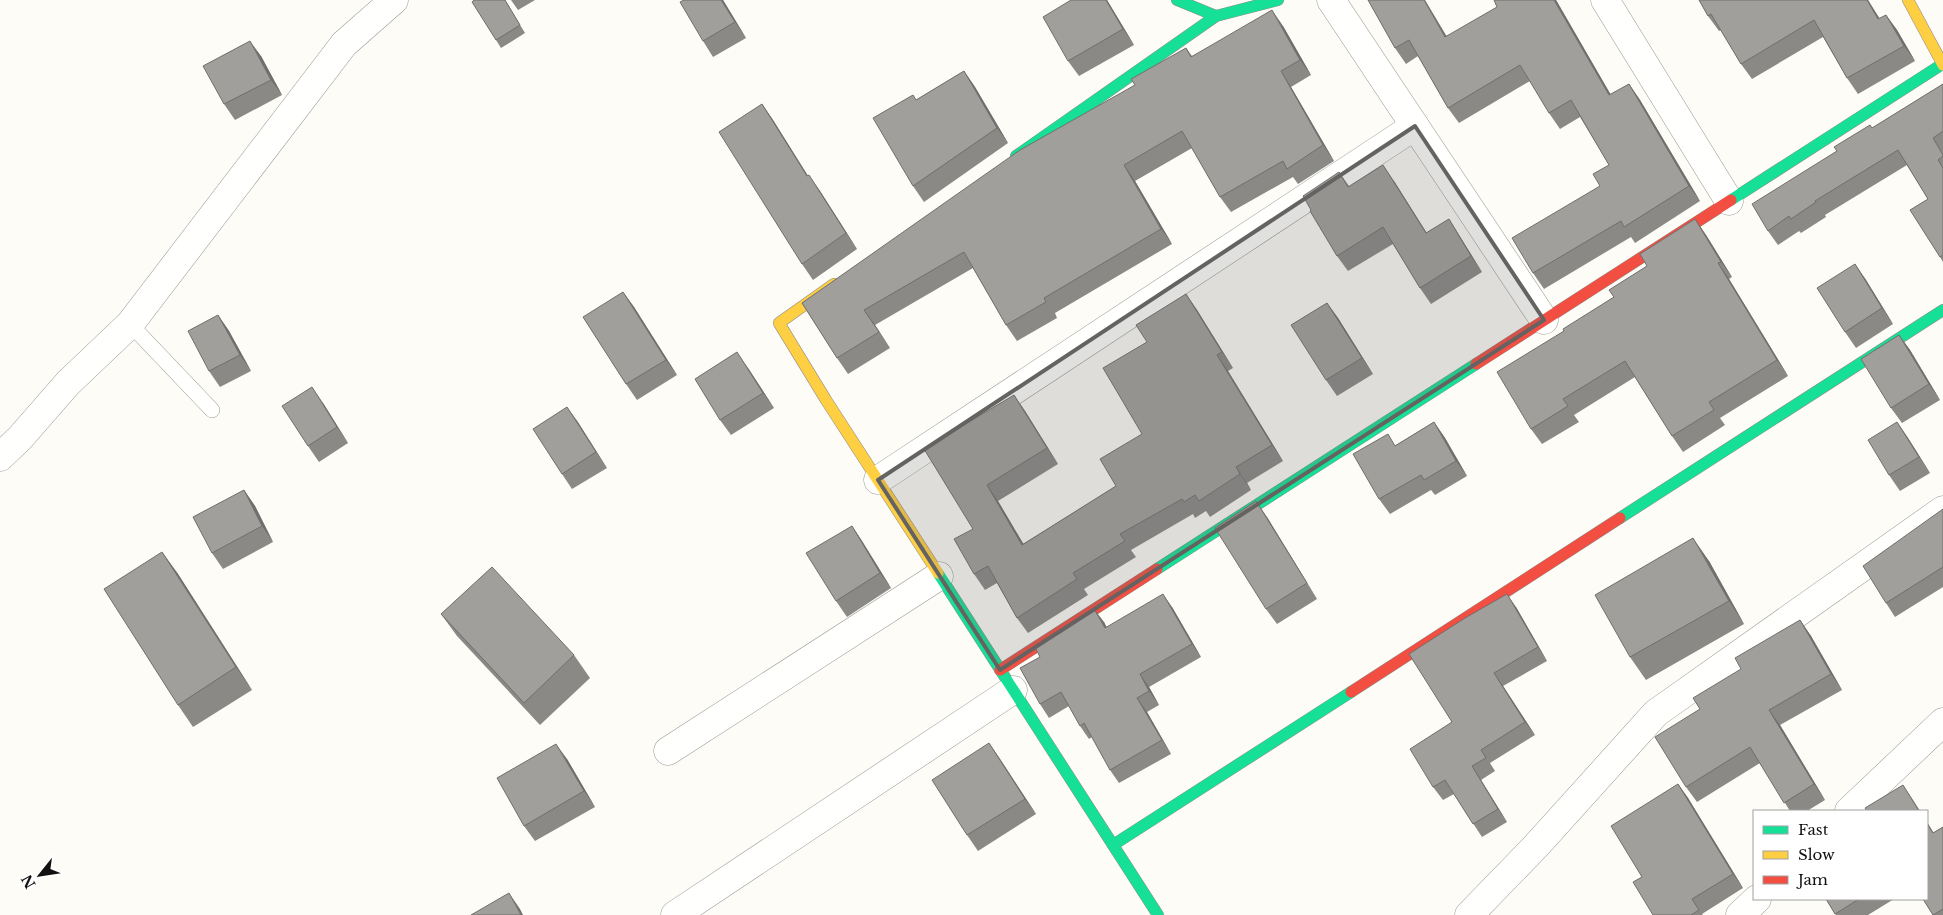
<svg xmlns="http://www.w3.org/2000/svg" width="1943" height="915" font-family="'Libre Baskerville',serif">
	<rect width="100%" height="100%" fill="#fdfcf7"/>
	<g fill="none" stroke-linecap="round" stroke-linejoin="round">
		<defs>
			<path id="lane" d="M130,324l82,86"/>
			<g id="street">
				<path d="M1331,0l213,320"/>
				<path d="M1605,0l124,201"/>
				<path d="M0,457l20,-19 48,-55 62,-59 214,-280 50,-44"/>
				<path d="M878,480l537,-354"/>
				<path d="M668,751l271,-175"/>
				<path d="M1849,811l94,-89"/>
				<path d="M675,915l338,-225"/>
				<path d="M1469,915l67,-69 120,-133 287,-203"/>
				<path d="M1740,915l17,-16"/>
			</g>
			<g id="fast">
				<path d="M1177,0l39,16"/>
				<path d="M1016,156l200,-140 62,-16"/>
				<path d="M1731,200l210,-135"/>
				<path d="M1620,518l323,-208"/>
				<path d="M1157,569l319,-205"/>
				<path d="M938,573l220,342"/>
				<path d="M1113,845l238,-153"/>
			</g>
			<g id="slow">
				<path d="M1908,0l35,65"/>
				<path d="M834,284l-55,39 47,77 112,173"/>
			</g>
			<g id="jam">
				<path d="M1476,364l255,-164"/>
				<path d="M1000,670l157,-101"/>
				<path d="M1351,692l269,-174"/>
			</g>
		</defs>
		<use href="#lane" stroke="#979795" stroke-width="16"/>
		<use href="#street" stroke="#979795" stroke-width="29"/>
		<use href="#fast" stroke="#8e8d8b" stroke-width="12"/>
		<use href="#slow" stroke="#8e8d8b" stroke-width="12"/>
		<use href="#jam" stroke="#8e8d8b" stroke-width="12"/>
		<use href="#lane" stroke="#fffffe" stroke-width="15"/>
		<use href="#street" stroke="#fffffe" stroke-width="28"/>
		<use href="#fast" stroke="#16e098" stroke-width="11"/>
		<use href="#slow" stroke="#ffcf43" stroke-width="11"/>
		<use href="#jam" stroke="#f24e42" stroke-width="11"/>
	</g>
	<g fill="#8a8986">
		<path d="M474,0h31l20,33 -24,15 -5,-8z"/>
		<path d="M511,0h24l-17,10z"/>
		<path d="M723,0l23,38 -33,19 -10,-16z"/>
		<path d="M1071,0h36l27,45 -55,31 -11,-15z"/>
		<path d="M1368,0l78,36 110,-36 55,95 18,-11 11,16 60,101 -65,42 -4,-6 -87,52 -11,-16 67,-87 9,-21 -29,-48 -20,12 -11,-16 -19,-32 -71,42 -11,-15 -30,-52 -12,8 -11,-16z"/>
		<path d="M1699,0h169l12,19 6,-4 11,15 18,31 -57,33 -11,-16 -24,-41 -71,42 -11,-15 -20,-34 -2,1 -11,-15z"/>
		<path d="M1283,26l28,49 -20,12 43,74 -36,23 -5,-7 -62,35 -11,-15 -28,-49 -57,33 37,63 -117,69 2,5 -40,23 -11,-16 -33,-57 -98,57 15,23 -42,26 -11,-16 -35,-55 333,-218 51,-37 6,8z"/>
		<path d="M261,56l21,39 -47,25 -11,-16z"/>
		<path d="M964,71l11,16 33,56 -84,59 -11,-16v-91l3,5z"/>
		<path d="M1943,84v178l-3,-5 -12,-58 -21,-34 -82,50 1,2 -25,16 -2,-2 -21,14 -10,-14 69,-80 35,-23z"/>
		<path d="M762,104l11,16 35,56 12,15 37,58 -44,31 -11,-16z"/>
		<path d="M1339,172l10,14 45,-5 32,52 23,-14 10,16 23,37 -51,32 -11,-16 -27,-44 -45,27 -11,-15 -26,-46z"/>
		<path d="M1695,219l11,16 26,42 -3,2 59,97 -68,42 5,7 -42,27 -11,-16 -37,-59 -61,38 5,7 -37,22 -11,-15 33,-98 50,-34 33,-31z"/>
		<path d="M1855,264l11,16 27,44 -37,24 -11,-16z"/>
		<path d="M623,292l11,15 43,68 -40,25 -11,-16z"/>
		<path d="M1186,294l11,16 36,58 -5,3 55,90 -36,22 4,7 -41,27 -4,-6 -11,7 -2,-4 -62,36 5,7 -52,32 4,6 -60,38 -11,-15 -20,-35 -12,7 -11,-16 -1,-45 41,-134 11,16 33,53 -60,37 25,43 93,-58 26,-52 5,-92z"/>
		<path d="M1327,303l11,15 35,56 -36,22 -11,-16z"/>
		<path d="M218,315l11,16 22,40 -31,16 -11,-16z"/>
		<path d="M1899,335l11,15 30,50 -38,23 -11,-15z"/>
		<path d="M748,368l26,40 -43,27 -11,-15z"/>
		<path d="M323,403l25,40 -29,19 -11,-16z"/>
		<path d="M567,407l40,61 -35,21 -10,-15z"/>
		<path d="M1434,422l11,16 22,38 -32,19 -4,-5 -41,24 -11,-15 17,-54z"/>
		<path d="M1897,422l11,16 22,35 -30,18 -11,-16z"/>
		<path d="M244,490l11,16 18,36 -50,27 -11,-16z"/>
		<path d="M1943,509v78l-48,30 -9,-14z"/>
		<path d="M1267,517l50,82 -40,25 -11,-15z"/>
		<path d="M852,526l10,15 29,47 -44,29 -11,-16z"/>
		<path d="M162,552l16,22 74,116 -59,37 -15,-22z"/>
		<path d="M1709,561l35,63 -98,56 -16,-23z"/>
		<path d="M1172,607l29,50 -52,30 10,18 -12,7 24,42 -52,29 -9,-13 -18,-33 -3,2 -9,-13 -11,-20 -20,12 -9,-14 64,-82 2,5z"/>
		<path d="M1516,607l31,54 -44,25 32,49 -45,28 5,8 -14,9 26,42 -25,15 -28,-43 -11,6 -10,-13z"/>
		<path d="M441,614l133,41 16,23 -50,47 -83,-89z"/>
		<path d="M1800,620l11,16 31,54 -62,35 45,75 -18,11h-17l-30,-48 -63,39 -11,-15 14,-78 41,-40z"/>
		<path d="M989,743l11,16 36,55 -58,37 -11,-16z"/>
		<path d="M567,759l28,48 -60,34 -11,-15z"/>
		<path d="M1678,784l10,14 55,90 -41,26 1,1h-50z"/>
		<path d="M1927,822l6,11 10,-6v88h-10l-10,-16h4z"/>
		<path d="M1826,899h68l-26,16h-32z"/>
	</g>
	<g fill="#716f6d">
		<path d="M721,0h2l23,38 -11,-16z"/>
		<path d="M1106,0h1l27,45 -11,-16z"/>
		<path d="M1424,0h1l31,52 -11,-15z"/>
		<path d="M1554,0h2l64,111 -11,-16z"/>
		<path d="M1867,0h1l21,35 -11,-16z"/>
		<path d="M1272,10l11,16 28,49 -11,-15z"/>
		<path d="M1886,15l11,15 18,31 -11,-15z"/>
		<path d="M250,41l11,15 21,39 -11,-15z"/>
		<path d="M964,71l11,16 33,56 -11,-15z"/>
		<path d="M1281,71l10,16 43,74 -11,-16z"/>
		<path d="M1629,84l11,16 60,101 -11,-15z"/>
		<path d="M762,104l11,16 45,72 -11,-16z"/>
		<path d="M1124,165l11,16 37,63 -11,-15z"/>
		<path d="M1383,165l11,16 43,68 -11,-16z"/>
		<path d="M809,175l11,16 37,58 -11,-16z"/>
		<path d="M1449,219l10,16 23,37 -11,-16z"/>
		<path d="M1695,219l11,16 26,42 -11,-15z"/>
		<path d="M1718,263l11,16 59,97 -11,-16z"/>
		<path d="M1855,264l11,16 27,44 -11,-16z"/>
		<path d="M623,292l11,15 43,68 -11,-15z"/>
		<path d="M1186,294l11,16 36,58 -11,-16z"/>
		<path d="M1327,303l11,15 35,56 -11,-16z"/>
		<path d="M864,310l11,15 15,23 -11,-16z"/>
		<path d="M218,315l11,16 22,40 -11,-16z"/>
		<path d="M1899,335l11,15 30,50 -11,-16z"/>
		<path d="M737,352l11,16 26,40 -11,-15z"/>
		<path d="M1217,355l11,16 55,90 -11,-16z"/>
		<path d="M312,387l11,16 25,40 -11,-16z"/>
		<path d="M1014,395l11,16 33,53 -11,-16z"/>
		<path d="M567,407l11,15 29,46 -11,-16z"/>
		<path d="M1434,422l11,16 22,38 -11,-15z"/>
		<path d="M1897,422l11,16 22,35 -11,-16z"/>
		<path d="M1236,467l11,16 4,7 -11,-16z"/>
		<path d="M987,485l11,16 35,59 -11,-15z"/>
		<path d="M244,490l11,16 18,36 -11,-16z"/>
		<path d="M1256,501l11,16 50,82 -10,-16z"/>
		<path d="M852,526l10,15 29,47 -11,-15z"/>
		<path d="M1693,538l16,23 35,63 -15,-23z"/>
		<path d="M162,552l16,22 74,116 -16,-23z"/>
		<path d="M1163,594l9,13 29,50 -9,-13z"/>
		<path d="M1507,594l9,13 31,54 -9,-14z"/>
		<path d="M1094,609l10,13 10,19 -9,-13z"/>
		<path d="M1800,620l11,16 31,54 -11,-16z"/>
		<path d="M1494,673l9,13 32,49 -10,-13z"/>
		<path d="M1140,674l9,13 10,18 -10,-14z"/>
		<path d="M1137,698l10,14 24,42 -9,-14z"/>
		<path d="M1769,710l11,15 45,75 -11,-16z"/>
		<path d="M989,743l11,16 36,55 -11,-15z"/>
		<path d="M556,744l11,15 28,48 -11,-16z"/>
		<path d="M1472,766l9,14 26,42 -9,-13z"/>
		<path d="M1678,784l10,14 55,90 -10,-14z"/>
		<path d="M1903,785l10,15 7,11h-1z"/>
		<path d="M1927,822l16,26 -16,-24z"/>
		<path d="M509,893l11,16 3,6h-2z"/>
	</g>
	<g fill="#a19f9c" stroke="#716f6d">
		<path d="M474,0h31l15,25 -24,15 -24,-38z"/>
		<path d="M684,0h37l14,22 -32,19 -23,-39z"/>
		<path d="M1071,0h35l17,29 -55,32 -25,-44z"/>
		<path d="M1368,0h56l21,37 52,-30 -3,-7h60l55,95 20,-11 60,102 -65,41 -3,-6 -88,52 -21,-35 88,-52 -7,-12 16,-9 -38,-65 -22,13 -29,-48 -72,43 -39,-68 -14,8z"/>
		<path d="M1699,0h168l11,19 8,-4 18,31 -57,32 -33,-58 -73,44 -30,-50 -3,2z"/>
		<path d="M1272,10l28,50 -19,11 42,74 -36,24 -4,-8 -63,36 -38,-66 -58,34 37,64 -117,69 2,4 -40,23 -42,-73 -100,58 15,22 -42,26 -35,-55 218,-153 115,-65 -4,-6 55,-31 5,9z"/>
		<path d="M250,41l21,39 -47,24 -21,-38z"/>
		<path d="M964,71l33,57 -84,58 -40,-68 40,-23 3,5z"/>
		<path d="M1943,84v47l-10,7 10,17v1l-5,4 5,8v87l-3,2 -30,-47 18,-11 -30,-49 -83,51 1,1 -25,17 -2,-3 -21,15 -16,-27 85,-53 -3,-4 36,-22 2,3z"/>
		<path d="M762,104l45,72 2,-1 37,58 -44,31 -83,-132z"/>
		<path d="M1383,165l43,68 23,-14 22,37 -51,32 -37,-61 -46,29 -27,-45 1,-1 -8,-14 36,-24 9,15z"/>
		<path d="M1695,219l26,43 -3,1 59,97 -68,42 5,8 -42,26 -47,-75 -62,38 5,7 -37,23 -34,-57 67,-41 -1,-2 51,-32 -5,-7 38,-24 -7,-12z"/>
		<path d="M1855,264l27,44 -37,24 -28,-44z"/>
		<path d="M623,292l43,68 -40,24 -43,-67z"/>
		<path d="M1186,294l36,58 -5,3 55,90 -36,22 4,7 -41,27 -4,-6 -11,7 -2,-3 -62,35 5,7 -52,32 4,6 -60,39 -29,-52 -14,8 -20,-35 19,-10 -49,-80 90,-54 33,53 -60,37 35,60 94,-59 -16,-27 42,-25 -39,-66 44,-26 -11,-17z"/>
		<path d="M1327,303l35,55 -36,22 -35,-55z"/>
		<path d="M218,315l22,40 -31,16 -21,-40z"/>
		<path d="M1899,335l30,49 -38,24 -30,-49z"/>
		<path d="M737,352l26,41 -43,27 -25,-41z"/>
		<path d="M312,387l25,40 -29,19 -26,-40z"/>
		<path d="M567,407l29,45 -34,22 -29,-45z"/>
		<path d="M1434,422l22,39 -32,19 -3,-5 -42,24 -26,-45 35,-20 7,12z"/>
		<path d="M1897,422l22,35 -30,18 -21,-35z"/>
		<path d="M244,490l18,36 -50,27 -19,-36z"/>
		<path d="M1256,501l51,82 -41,26 -51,-81z"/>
		<path d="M1943,509v58l-57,36 -23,-37z"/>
		<path d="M852,526l28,47 -44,28 -30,-48z"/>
		<path d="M1693,538l36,63 -99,56 -35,-62z"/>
		<path d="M162,552l74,115 -58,38 -74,-116z"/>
		<path d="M492,567l82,88 -50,48 -83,-89z"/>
		<path d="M1163,594l29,50 -52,30 9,17 -12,7 25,42 -52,30 -26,-47 -4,3 -19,-34 -21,12 -20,-36 20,-11 -5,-10 59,-38 11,19z"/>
		<path d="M1507,594l31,53 -44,26 31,49 -44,28 5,8 -14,8 26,43 -25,15 -28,-44 -12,7 -23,-38 42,-27 -43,-68 56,-36z"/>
		<path d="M1800,620l31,54 -62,36 45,74 -30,19 -34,-56 -64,40 -31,-50 45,-28 -7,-11 48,-29 -6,-11z"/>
		<path d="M989,743l36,56 -58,36 -35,-55z"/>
		<path d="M556,744l28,47 -60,35 -27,-48z"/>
		<path d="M1678,784l55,90 -41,25 7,11 -8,5h-38l-20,-33 9,-5 -31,-51z"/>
		<path d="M1903,785l16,26h-52l-2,-3z"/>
		<path d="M1927,824l6,9 10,-6v82l-10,6 -10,-16h4z"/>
		<path d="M509,893l12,22h-50z"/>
		<path d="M1826,899h33l-24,15z"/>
	</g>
	<path fill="#646362" fill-opacity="0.2" stroke="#646362" stroke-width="4" stroke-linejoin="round" d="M1415,126l129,194 -544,350 -122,-190z"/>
	<rect x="1753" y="810" width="175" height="90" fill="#ffffff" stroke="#a0a0a0"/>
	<rect x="1763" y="826" width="25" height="8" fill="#16e098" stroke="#a0a0a0"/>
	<text x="1798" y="835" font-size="15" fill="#111111">Fast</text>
	<rect x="1763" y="851" width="25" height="8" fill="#ffcf43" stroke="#a0a0a0"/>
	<text x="1798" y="860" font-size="15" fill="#111111">Slow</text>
	<rect x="1763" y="876" width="25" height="8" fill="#f24e42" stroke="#a0a0a0"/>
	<text x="1798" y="885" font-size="15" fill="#111111">Jam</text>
	<g transform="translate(40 875) rotate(240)" stroke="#ffffff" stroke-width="4" paint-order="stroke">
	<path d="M0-4L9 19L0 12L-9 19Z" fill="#111111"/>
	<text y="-8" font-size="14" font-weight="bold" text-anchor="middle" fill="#111111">N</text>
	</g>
</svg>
